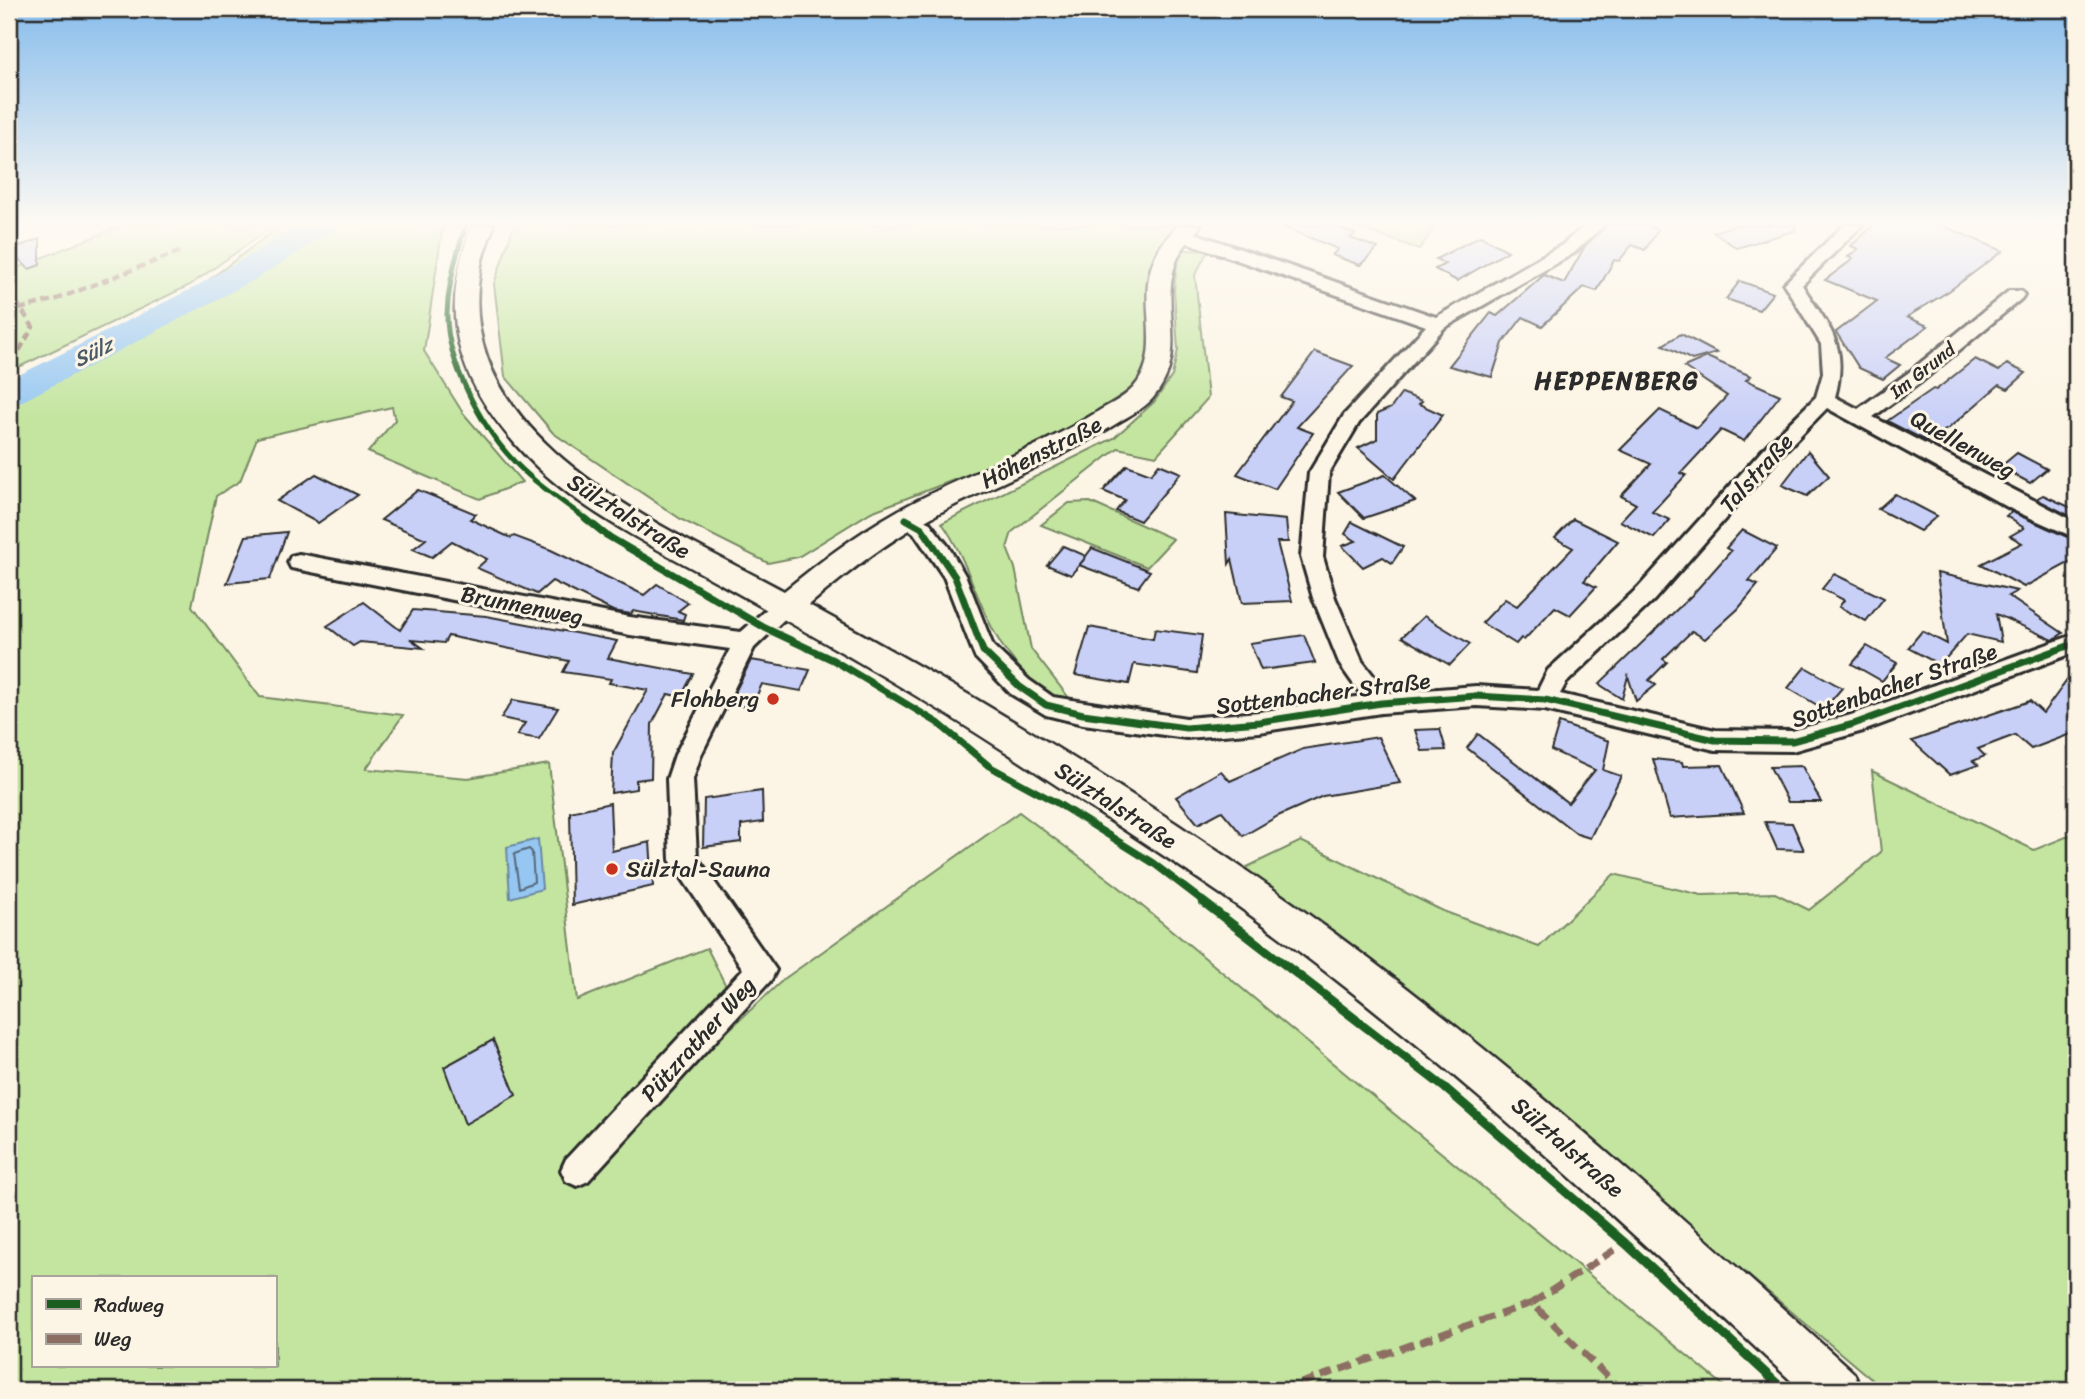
<svg xmlns="http://www.w3.org/2000/svg" width="2085" height="1399" font-family="Sriracha,sans-serif">
	<rect width="100%" height="100%" fill="#fcf5e5"/>
	<filter id="ink" filterUnits="userSpaceOnUse"><feTurbulence type="fractalNoise" baseFrequency=".0143" numOctaves="2"/><feDisplacementMap in="SourceGraphic" scale="14" xChannelSelector="R" yChannelSelector="G"/><feConvolveMatrix kernelMatrix="1 2 1 2 8 2 1 2 1" color-interpolation-filters="sRGB"/></filter>
	<g filter="url(#ink)">
		<g fill="#c3e59f" stroke="#778865" stroke-width="2" fill-rule="evenodd">
			<path d="M123,225h152l-85,60 -173,83 -8,-41v-56z"/>
			<path d="M281,225h162l-19,126 39,62 59,69 -42,17 -112,-47 27,-32 -3,-13 -135,31 -17,43 -24,15 -24,110 68,91 143,18 -37,54 102,9 81,-14 28,236 130,-52 24,48 -146,167 199,-184 235,-167 100,75 610,503h-1720v-981l3,-26 185,-94zM33,1278h242v88h-242z"/>
			<path d="M514,225h667l-34,141 -12,21 -35,28 -35,22 -194,75 -73,45 -30,6 -86,-43 -129,-87 -48,-57 -11,-92z"/>
			<path d="M1350,225h75l9,4 -15,20z"/>
			<path d="M1184,250l24,1 -13,24 13,123 -52,58 -38,-8 -106,84 -5,16 8,20 16,81 38,49 -27,-4c-13,-16 -29,-32 -41,-50 -24,-38 -33,-85 -59,-121l172,-85 40,-36 18,-26 6,-26 -4,-60 3,-27z"/>
			<path d="M1090,502l83,37 -26,28 -106,-42 28,-22z"/>
			<path d="M1872,771l162,79 42,-17v557h-192l-446,-377 -197,-143 60,-29 142,70 96,36 75,-73 87,21 74,-2 34,17 72,-58z"/>
		</g>
		<path fill="#96c7f2" stroke="#6b89a2" stroke-width="2" d="M538,839l4,50 -32,9 -3,-51z"/>
		<g fill="none" stroke-linecap="round" stroke-linejoin="round">
			<path stroke="#56697b" stroke-width="2" d="M529,849l3,3 2,30 -15,6 -5,-34z"/>
			<path fill="#96c7f2" fill-rule="evenodd" d="M301,225h35l-5,6 -75,48 -235,123 -12,3v-25l186,-93z"/>
		</g>
		<g fill="#c9d0f8" stroke="#2b2b2b" stroke-width="2">
			<path d="M1331,225l24,9 -5,4 28,10 -18,17 -28,-10 6,-6 -57,-23z"/>
			<path d="M1607,225h40l11,5 -13,20 -13,-5 -13,16 -5,-1 -17,31 -13,-4 -42,39 -19,-9 -20,26 -11,34 -43,-11 42,-53 6,3 47,-41 20,8 21,-37z"/>
			<path d="M1737,225h58l1,5 -59,18 -24,-16z"/>
			<path d="M1874,225h67l62,26 -54,40 -42,26 21,9 -43,32 15,7 -17,14 -24,-11 -23,-36 41,-31 -52,-21 28,-21 -5,-2 10,-8 -7,-3z"/>
			<path d="M1480,236l28,15 -51,30 -22,-12 10,-5 -9,-5z"/>
			<path d="M40,239v26l-11,4 -20,-19z"/>
			<path d="M1740,281l33,12 -14,17 -33,-11z"/>
			<path d="M1681,334l36,19 -25,7 -29,-15z"/>
			<path d="M1315,352l38,14 -56,61 16,6 -38,56 -38,-15 55,-73 -11,-4z"/>
			<path d="M1707,357l44,19 -5,4 34,15 -36,46 -23,-11 -40,43 5,2 -34,37 18,8 -16,18 -34,-17 16,-17 -15,-8 30,-32 -31,-14 40,-40 37,18 30,-32 -43,-29z"/>
			<path d="M1975,359l24,12 8,-7 19,9 -18,16 -9,-4 -50,43 -23,13 -39,-20 46,-32 3,1z"/>
			<path d="M1402,393l20,8 -3,3 24,11 -49,64 -36,-31 19,-9v-25l14,-6z"/>
			<path d="M1808,451l21,25 -22,20 -25,-11z"/>
			<path d="M2017,453l30,16 -17,14 -30,-16z"/>
			<path d="M1159,464l22,9 -41,48 -24,-10 9,-11 -22,-9 24,-26 24,9z"/>
			<path d="M316,474l42,21 -40,28 -41,-22z"/>
			<path d="M1385,475l30,26 -51,17 -26,-26z"/>
			<path d="M418,490l58,24 -6,5 41,19 3,-2 37,14 93,45 13,-11 31,19 -10,8 7,3 -2,6 -50,-9 -2,3 -18,-3 -61,-30 -15,13 -60,-26 10,-9 -35,-18 -20,16 -19,-8 13,-10 -45,-19z"/>
			<path d="M1895,494l42,22 -17,15 -42,-22z"/>
			<path d="M2043,495l33,15v9l-40,-20z"/>
			<path d="M2012,512l64,29v18l-52,28 -43,-23 41,-21 -12,-7 14,-8 -18,-12z"/>
			<path d="M1226,514l60,6 2,22h-11l15,59 -50,2 -10,-44 -3,5z"/>
			<path d="M1573,519l45,22 -34,40 12,6 -26,28 -15,-8 -31,33 -3,-2 -5,6 -34,-21 23,-24 12,7 56,-58 -18,-10z"/>
			<path d="M1352,522l51,25 -11,16 -9,-6 -20,10 -21,-21 14,-5 -11,-7z"/>
			<path d="M1742,530l35,18 -28,33 9,4 -20,24 -33,30 -13,-8 -29,28 4,3 -18,18 7,5 -20,16 -8,-25 -6,23 -23,-15 93,-89 39,-44 -5,-3z"/>
			<path d="M287,532l-17,47 -43,4 19,-47z"/>
			<path d="M1063,546l23,10 6,-8 58,23 -12,16 -59,-22 7,-8 -15,18 -24,-10z"/>
			<path d="M1937,573l80,18 -9,5 55,37 -10,7 -57,-26 5,28 -34,-8 -27,31 -32,-17 14,-17 25,13z"/>
			<path d="M1834,574l50,24 -18,23 -27,-14 5,-7 -22,-11z"/>
			<path d="M364,602l36,28 13,-20 73,6 131,25 -9,17 85,16 -12,23 -13,-3 -16,30 -1,54 -15,2v9l-25,4 2,-40 35,-63 -39,-7 2,-4 -48,-7 6,-11 -121,-25 -4,7 -32,-3 11,8 -63,-6 -7,4 -26,-20z"/>
			<path d="M1424,616l46,28 -20,21 -48,-28z"/>
			<path d="M1089,627l64,12 2,-10 47,6 -5,38 -63,-9 -5,20 -54,-9z"/>
			<path d="M1304,635l11,28 -54,7 -11,-27z"/>
			<path d="M1867,646l30,17 -15,18 -30,-17z"/>
			<path d="M751,660l59,10 -9,21 -39,-7 -11,24 -22,-4z"/>
			<path d="M1805,667l37,21 -18,21 -36,-21z"/>
			<path d="M2076,668v64l-45,17 -16,-14 -37,14 7,7 -12,5 5,4 -28,10 -38,-34 118,-40 13,12z"/>
			<path d="M513,700l45,8 -19,31 -22,-4 8,-12 -24,-5z"/>
			<path d="M1559,723l50,18 -6,29 18,6 -31,62 -13,-4 -110,-86 11,-14 90,69 27,-33 -44,-20z"/>
			<path d="M1440,729l6,21 -24,1 -7,-21z"/>
			<path d="M1378,737l22,46 -77,13 -45,20 -35,20 -21,-25 -24,13 -22,-27 45,-26 9,10 73,-32z"/>
			<path d="M1653,759l29,3 1,4 39,-1 22,48 -74,5z"/>
			<path d="M1802,766l19,36h-33l-18,-35z"/>
			<path d="M762,791l1,31 -22,3v17l-38,5 1,-48z"/>
			<path d="M610,803l2,48 38,-9 3,44 -81,19 -2,-93z"/>
			<path d="M1765,822l27,1 12,27 -27,-1z"/>
			<path d="M493,1040l23,55 -51,29 -21,-57z"/>
		</g>
		<g fill="none" stroke-linecap="round" stroke-linejoin="round">
			<defs>
				<g id="minor">
					<path d="M1586,225h18l-30,28 -130,75 -85,95 -30,50 -6,84 12,41 27,63 25,32 89,-7 62,4 10,-20 90,-82 129,-143 49,-48 7,-24 -2,-29 -37,-60 60,-59h18l-60,60c27,43 47,59 33,112l23,12 50,-36 101,-82h12l3,4 -3,4 -99,82 -49,36 203,105v16l-63,-28 -186,-102 -46,47 -127,145 -88,83 -6,11 155,36 77,1 59,-16 225,-81v18l-213,79 -71,20 -77,-1 -170,-40 -69,-4 -95,7 -122,19 -73,6 -103,-14 -37,-9 -35,-21 -36,-37 -31,-80 -30,-44 -19,-14 3,-5 8,-2 24,11 18,23 18,31 27,69 36,34 24,17 133,21 73,-6 103,-16 -22,-31 -27,-67 -12,-41 8,-84 35,-58 82,-89 -252,-88 -2,-4 8,-5 6,1 250,87 126,-72z"/>
					<path d="M299,554l331,63 111,15c14,-11 33,-36 52,-30l3,6 -42,40 -53,107 -8,24 4,78 79,113 -5,10 -183,201 -11,5 -11,-5 -5,-11 5,-11 177,-190 -73,-109 -3,-81 8,-24 55,-106 -100,-14 -339,-67 -3,-6 3,-6z"/>
				</g>
				<path id="secondary" d="M472,225h22c-5,15 -12,30 -14,46 -29,169 186,256 304,320 43,-35 87,-68 136,-92 59,-30 121,-52 177,-87 11,-7 27,-14 36,-24 31,-34 5,-84 19,-123 5,-16 15,-28 26,-40h23c-9,14 -21,23 -26,40 -15,46 15,88 -22,133 -8,10 -23,17 -34,24 -57,37 -120,60 -180,91 -47,25 -89,57 -130,92 205,111 409,237 594,380 157,121 304,255 451,388l7,17h-60c-184,-172 -370,-347 -576,-493 -71,-49 -144,-95 -216,-143 -93,-61 -190,-115 -286,-169 -72,-40 -151,-76 -206,-139 -62,-70 -79,-133 -45,-221z"/>
			</defs>
			<use href="#minor" stroke="#2b2b2b" stroke-width="6"/>
			<use href="#secondary" stroke="#2b2b2b" stroke-width="5"/>
			<use href="#minor" fill="#fcf5e5" fill-rule="evenodd"/>
			<use href="#secondary" fill="#fcf5e5" fill-rule="evenodd"/>
			<g stroke="#8d6e63" stroke-width="4.5" stroke-dasharray="8 4.5" stroke-linecap="butt">
				<path d="M9,291l24,36 -14,24"/>
				<path d="M19,309l38,-10 124,-48"/>
			</g>
			<g stroke="#8d6e63" stroke-width="7" stroke-dasharray="14 7" stroke-linecap="butt">
				<path d="M1532,1303l93,-60"/>
				<path d="M1281,1390l251,-87 89,87"/>
			</g>
			<defs>
				<path id="cycleway-far2" d="M466,225c-10,29 -18,59 -19,89 -1,46 34,112 65,145 20,23 51,42 75,61"/>
				<g id="cycleway-far1">
					<path d="M585,518l21,17 159,93 68,32 105,63 51,43 68,37 96,60 51,39"/>
					<path d="M906,519l16,9 33,49 28,74 37,36 26,18 37,9 103,14 73,-6 122,-19 95,-7 69,4 170,40 77,1 62,-17 222,-81"/>
				</g>
				<path id="cycleway" d="M1202,901l243,187 180,155 159,147"/>
			</defs>
			<use href="#cycleway-far2" stroke="#fcf5e5" stroke-width="9"/>
			<use href="#cycleway-far1" stroke="#fcf5e5" stroke-width="11"/>
			<use href="#cycleway" stroke="#fcf5e5" stroke-width="13"/>
			<use href="#cycleway-far2" stroke="#1b5e20" stroke-width="5"/>
			<use href="#cycleway-far1" stroke="#1b5e20" stroke-width="7"/>
			<use href="#cycleway" stroke="#1b5e20" stroke-width="9"/>
		</g>
	</g>
	<linearGradient id="sky" x2="0" y2="1"><stop stop-color="#87bcec"/><stop offset="0.53" stop-color="#fefaf3"/><stop offset="1" stop-color="#fefaf3" stop-opacity="0"/></linearGradient>
	<rect width="2085" height="421" fill="url(#sky)"/>
	<g fill="#c8321e" stroke="#fcf5e5" stroke-width="2.5">
		<circle cx="773" cy="699" r="7"/>
		<circle cx="612" cy="869" r="7"/>
	</g>
	<g text-anchor="middle" stroke-width="6" stroke-linejoin="round" paint-order="stroke">
		<g font-size="19" fill="#2b2b2b" stroke="#fcf5e5">
			<text transform="translate(1922 370) rotate(-38)" y="7">Im Grund</text>
		</g>
		<g font-size="21" font-style="italic" fill="#4b5a67" stroke="#fcf5e5">
			<text transform="translate(93 352) rotate(-26)" y="7">Sülz</text>
		</g>
		<g font-size="23" fill="#2b2b2b" stroke="#fcf5e5">
			<text transform="translate(1963 444) rotate(29)" y="8">Quellenweg</text>
			<text transform="translate(1041 452) rotate(-27)" y="8">Höhenstraße</text>
			<text transform="translate(1756 473) rotate(-48)" y="8">Talstraße</text>
			<text transform="translate(629 516) rotate(32)" y="8">Sülztalstraße</text>
			<text transform="translate(522 605) rotate(11)" y="8">Brunnenweg</text>
			<text transform="translate(1894 685) rotate(-19)" y="8">Sottenbacher Straße</text>
			<text transform="translate(1323 693) rotate(-7)" y="8">Sottenbacher Straße</text>
			<text transform="translate(1116 805) rotate(33)" y="8">Sülztalstraße</text>
			<text transform="translate(698 1039) rotate(-48)" y="8">Pützrather Weg</text>
			<text transform="translate(1568 1147) rotate(41)" y="8">Sülztalstraße</text>
		</g>
		<g font-size="23" fill="#2b2b2b" stroke="#fcf5e5" text-anchor="end">
			<text x="759" y="707">Flohberg</text>
			<text x="626" y="877" text-anchor="start">Sülztal-Sauna</text>
		</g>
		<g font-size="24" font-weight="bold" letter-spacing="2" fill="#2b2b2b" stroke="#fcf5e5">
			<text x="1617" y="389">HEPPENBERG</text>
		</g>
	</g>
	<rect width="2085" height="1399" fill="none" stroke="#fcf5e5" stroke-width="35"/>
	<rect x="18" y="18" width="2050" height="1364" fill="none" stroke="#2b2b2b" stroke-width="2.5" filter="url(#ink)"/>
	<rect x="32" y="1276" width="245" height="91" fill="#fcf5e5" stroke="#a8a49b" stroke-width="2"/>
	<rect x="46" y="1299" width="35" height="10" fill="#1b5e20" stroke="#a8a49b" stroke-width="2"/>
	<text x="94" y="1312" font-size="21" fill="#2b2b2b">Radweg</text>
	<rect x="46" y="1334" width="35" height="10" fill="#8d6e63" stroke="#a8a49b" stroke-width="2"/>
	<text x="94" y="1346" font-size="21" fill="#2b2b2b">Weg</text>
</svg>
